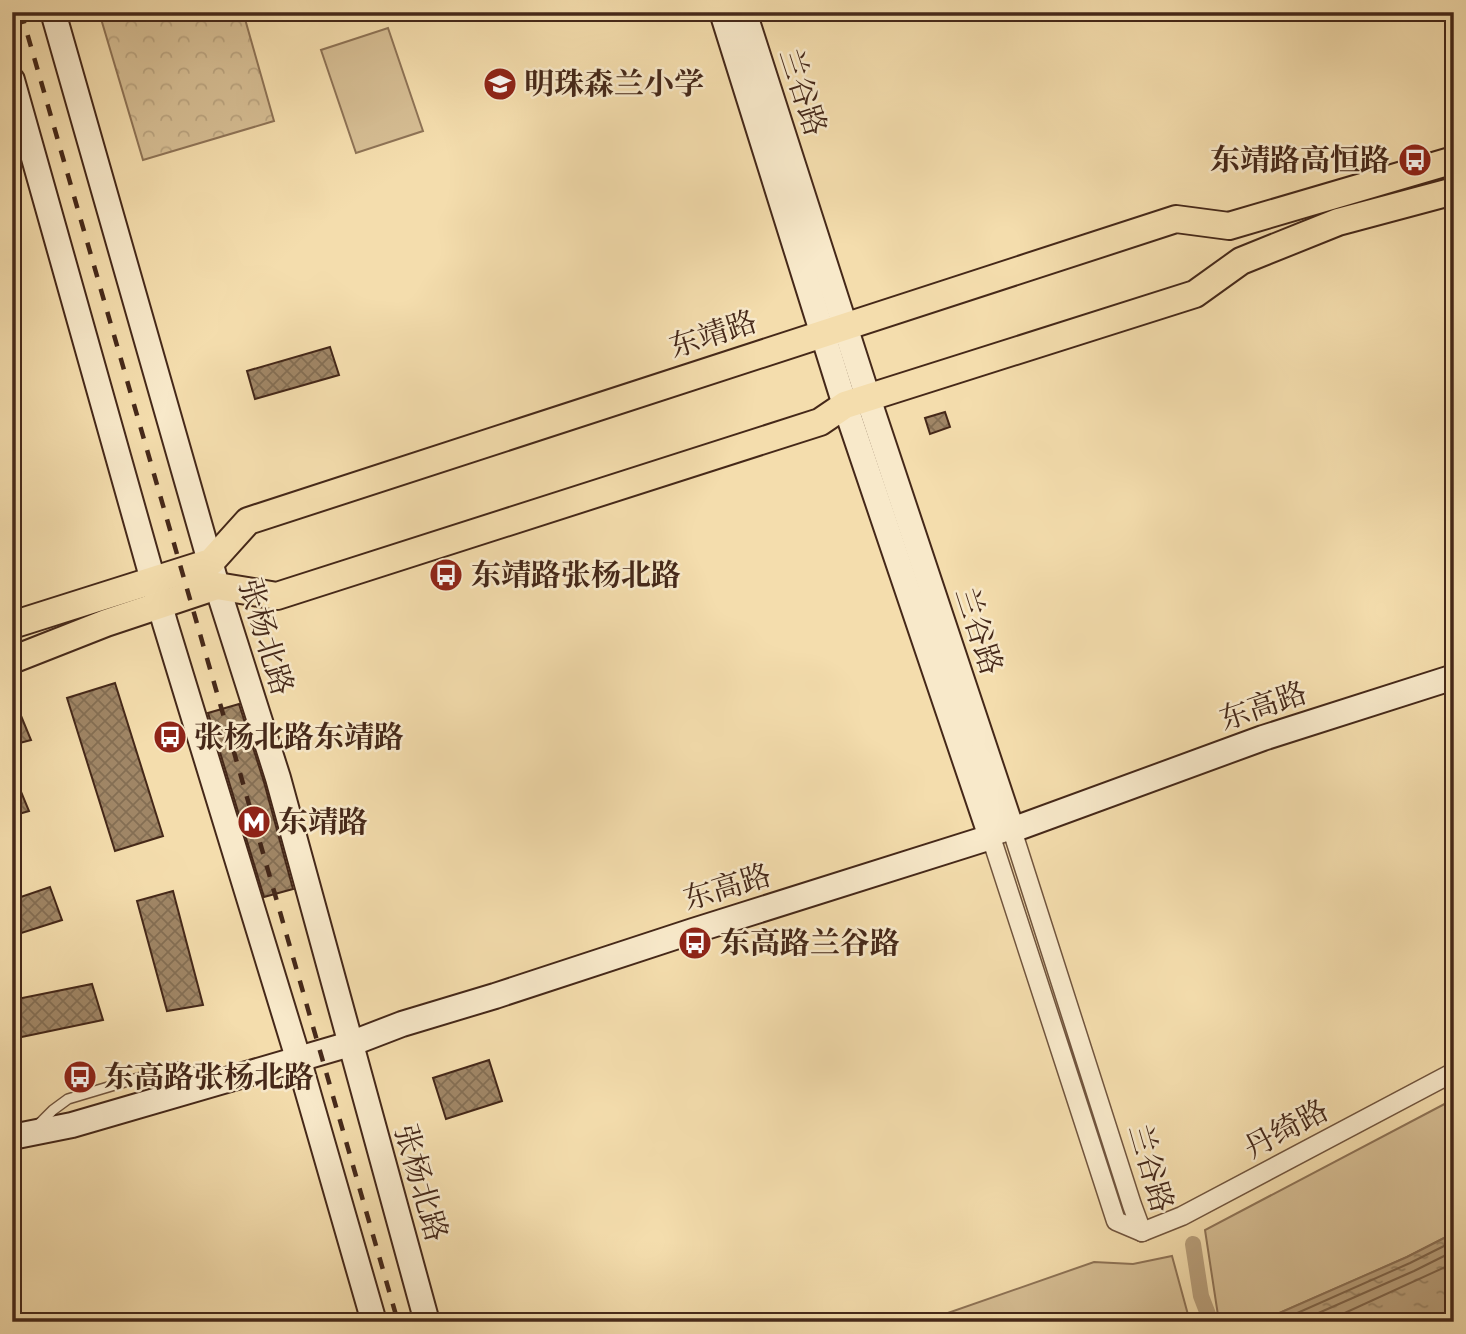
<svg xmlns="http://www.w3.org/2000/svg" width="1466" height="1334" font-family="'IM FELL DW Pica','Noto Serif SC',serif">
	<defs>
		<pattern id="forest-crowns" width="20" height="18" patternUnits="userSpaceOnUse" patternTransform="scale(1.75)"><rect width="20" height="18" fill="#d6be94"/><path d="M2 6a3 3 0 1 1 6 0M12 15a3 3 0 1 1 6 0" fill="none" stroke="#b9a37f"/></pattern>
		<pattern id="water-ripples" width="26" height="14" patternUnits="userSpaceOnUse" patternTransform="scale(1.75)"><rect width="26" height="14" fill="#b89f7b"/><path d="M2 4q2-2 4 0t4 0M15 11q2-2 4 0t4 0" fill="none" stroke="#978264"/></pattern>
		<pattern id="building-cross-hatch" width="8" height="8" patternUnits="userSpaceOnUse" patternTransform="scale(1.75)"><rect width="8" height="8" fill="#a08666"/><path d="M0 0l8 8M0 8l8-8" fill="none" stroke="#846e53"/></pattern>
	</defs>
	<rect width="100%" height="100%" fill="#f4ddad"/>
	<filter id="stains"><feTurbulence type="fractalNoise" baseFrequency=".00286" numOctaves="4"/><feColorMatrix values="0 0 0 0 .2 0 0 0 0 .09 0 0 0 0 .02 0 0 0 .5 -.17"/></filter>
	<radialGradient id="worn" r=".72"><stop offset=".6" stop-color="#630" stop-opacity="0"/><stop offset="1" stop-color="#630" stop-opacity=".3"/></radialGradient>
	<path fill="url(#forest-crowns)" stroke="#8e7356" stroke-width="2" d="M99,12h144l31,109 -131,39z"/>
	<g fill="#d6be94" stroke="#8e7356" stroke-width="2">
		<path d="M388,28l35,103 -67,22 -35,-103z"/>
		<path d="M1454,1099v134l-47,24 -148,65h-40l-14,-92z"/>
		<path d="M1172,1256l18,66h-268l172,-60 39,2z"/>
	</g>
	<path fill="url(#water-ripples)" stroke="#8a6f54" stroke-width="2" d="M1454,1233v89h-195l148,-65z"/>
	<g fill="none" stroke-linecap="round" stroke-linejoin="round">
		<g stroke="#7e644a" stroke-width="2">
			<path d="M1277,1322l133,-59 44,-22"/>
			<path d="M1298,1322l116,-51 40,-20"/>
			<path d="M1325,1322l129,-59"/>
		</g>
		<path stroke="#b89f7b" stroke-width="16" d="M1193,1244l8,52 10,26"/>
	</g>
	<g fill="url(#building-cross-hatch)" stroke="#452819" stroke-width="2">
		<path d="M330,347l9,28 -84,24 -8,-28z"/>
		<path d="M945,412l5,15 -20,7 -5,-16z"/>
		<path d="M115,683l48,153 -48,15 -48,-153z"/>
		<path d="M12,694l19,46 -19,5z"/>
		<path d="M239,704l25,78 29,107 -29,8 -56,-184z"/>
		<path d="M12,770l17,41 -17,5z"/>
		<path d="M50,887l12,33 -50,16v-36z"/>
		<path d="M173,891l30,114 -36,6 -30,-110z"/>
		<path d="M92,984l11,36 -91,19v-39z"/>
		<path d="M489,1060l13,41 -56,18 -13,-41z"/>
	</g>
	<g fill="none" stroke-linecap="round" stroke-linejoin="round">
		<defs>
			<path id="lane" d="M39,1124l14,-14 15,-11 107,-32 11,2 22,10"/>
			<g id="street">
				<path d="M1012,830l120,375 10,27 -26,-11 -125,-384z"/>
				<path d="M1142,1232l40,-16 272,-144"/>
			</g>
			<g id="secondary">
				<path d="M53,12l164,574 61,192 149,544"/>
				<path d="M744,12l124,386 144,432 251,-92 191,-61"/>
				<path d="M12,80l153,543 133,435 76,264"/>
				<path d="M12,1137l60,-12 278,-81 52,-20 93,-28 198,-65 298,-94 -146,-432 -123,-393"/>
			</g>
			<g id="primary">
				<path d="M12,625l199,-63 37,-41 928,-302 53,7 225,-66"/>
				<path d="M12,660l94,-37 111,-37 60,10 543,-174 25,-17 350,-111 46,-33 97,-39 116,-31"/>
			</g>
		</defs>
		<use href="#lane" stroke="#71553e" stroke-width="12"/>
		<use href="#street" stroke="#71553e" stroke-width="21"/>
		<use href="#secondary" stroke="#452819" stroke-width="28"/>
		<use href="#primary" stroke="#452819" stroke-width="30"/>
		<use href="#lane" stroke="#f8e9ca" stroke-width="9"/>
		<use href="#street" stroke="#f8e9ca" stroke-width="18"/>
		<use href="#secondary" stroke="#f8e9ca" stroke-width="24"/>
		<use href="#primary" stroke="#f4ddad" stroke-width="26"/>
		<path stroke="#452819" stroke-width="4.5" stroke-dasharray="12 12" stroke-linecap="butt" d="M21,12l377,1310"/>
	</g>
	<defs>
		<symbol id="school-disc" viewBox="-11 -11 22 22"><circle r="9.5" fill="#8f2418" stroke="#f8e9ca"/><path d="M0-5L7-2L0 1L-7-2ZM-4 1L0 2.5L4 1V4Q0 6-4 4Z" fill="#fff"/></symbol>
		<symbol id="bus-disc" viewBox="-11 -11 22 22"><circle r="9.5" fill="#8f2418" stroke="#f8e9ca"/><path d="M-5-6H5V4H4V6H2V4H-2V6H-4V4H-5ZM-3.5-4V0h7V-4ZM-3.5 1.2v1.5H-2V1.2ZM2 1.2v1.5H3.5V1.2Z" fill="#fff"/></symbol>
		<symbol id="metro-disc" viewBox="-11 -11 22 22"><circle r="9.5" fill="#8f2418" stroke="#f8e9ca"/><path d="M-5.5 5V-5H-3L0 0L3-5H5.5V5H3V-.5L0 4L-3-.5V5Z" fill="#fff"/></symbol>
	</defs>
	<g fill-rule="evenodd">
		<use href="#school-disc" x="481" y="65" width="38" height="38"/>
		<use href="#bus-disc" x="1396" y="141" width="38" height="38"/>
		<use href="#bus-disc" x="427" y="556" width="38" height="38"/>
		<use href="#bus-disc" x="151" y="718" width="38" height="38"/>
		<use href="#metro-disc" x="235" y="803" width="38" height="38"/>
		<use href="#bus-disc" x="676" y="924" width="38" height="38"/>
		<use href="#bus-disc" x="61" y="1058" width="38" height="38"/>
	</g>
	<g text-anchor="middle" stroke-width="5" stroke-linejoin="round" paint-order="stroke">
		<g font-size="30" font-weight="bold" fill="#452819" stroke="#f8e9ca" text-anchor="start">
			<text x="524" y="94">明珠森兰小学</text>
			<text x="1390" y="170" text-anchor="end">东靖路高恒路</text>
			<text x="471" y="585">东靖路张杨北路</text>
			<text x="194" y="747">张杨北路东靖路</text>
			<text x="278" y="832">东靖路</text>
			<text x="720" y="953">东高路兰谷路</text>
			<text x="104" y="1087">东高路张杨北路</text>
		</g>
		<g font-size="30" fill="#452819" stroke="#f8e9ca">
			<text transform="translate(803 92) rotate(72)" y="10">兰谷路</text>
			<text transform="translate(713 334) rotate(-18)" y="10">东靖路</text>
			<text transform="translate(979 631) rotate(72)" y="10">兰谷路</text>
			<text transform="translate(266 637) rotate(73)" y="10">张杨北路</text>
			<text transform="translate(1263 706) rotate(-19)" y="10">东高路</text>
			<text transform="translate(727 887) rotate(-17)" y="10">东高路</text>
			<text transform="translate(1286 1129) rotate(-28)" y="10">丹绮路</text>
			<text transform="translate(1151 1168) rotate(74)" y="10">兰谷路</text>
			<text transform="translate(421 1183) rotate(74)" y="10">张杨北路</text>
		</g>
	</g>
	<rect width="1466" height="1334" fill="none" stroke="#f4ddad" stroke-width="42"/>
	<rect x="14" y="14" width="1438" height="1306" fill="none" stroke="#452819" stroke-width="3.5"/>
	<rect x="21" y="21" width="1424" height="1292" fill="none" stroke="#452819" stroke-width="2"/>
	<rect width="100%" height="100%" filter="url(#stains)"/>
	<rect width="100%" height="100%" fill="url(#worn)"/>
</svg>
